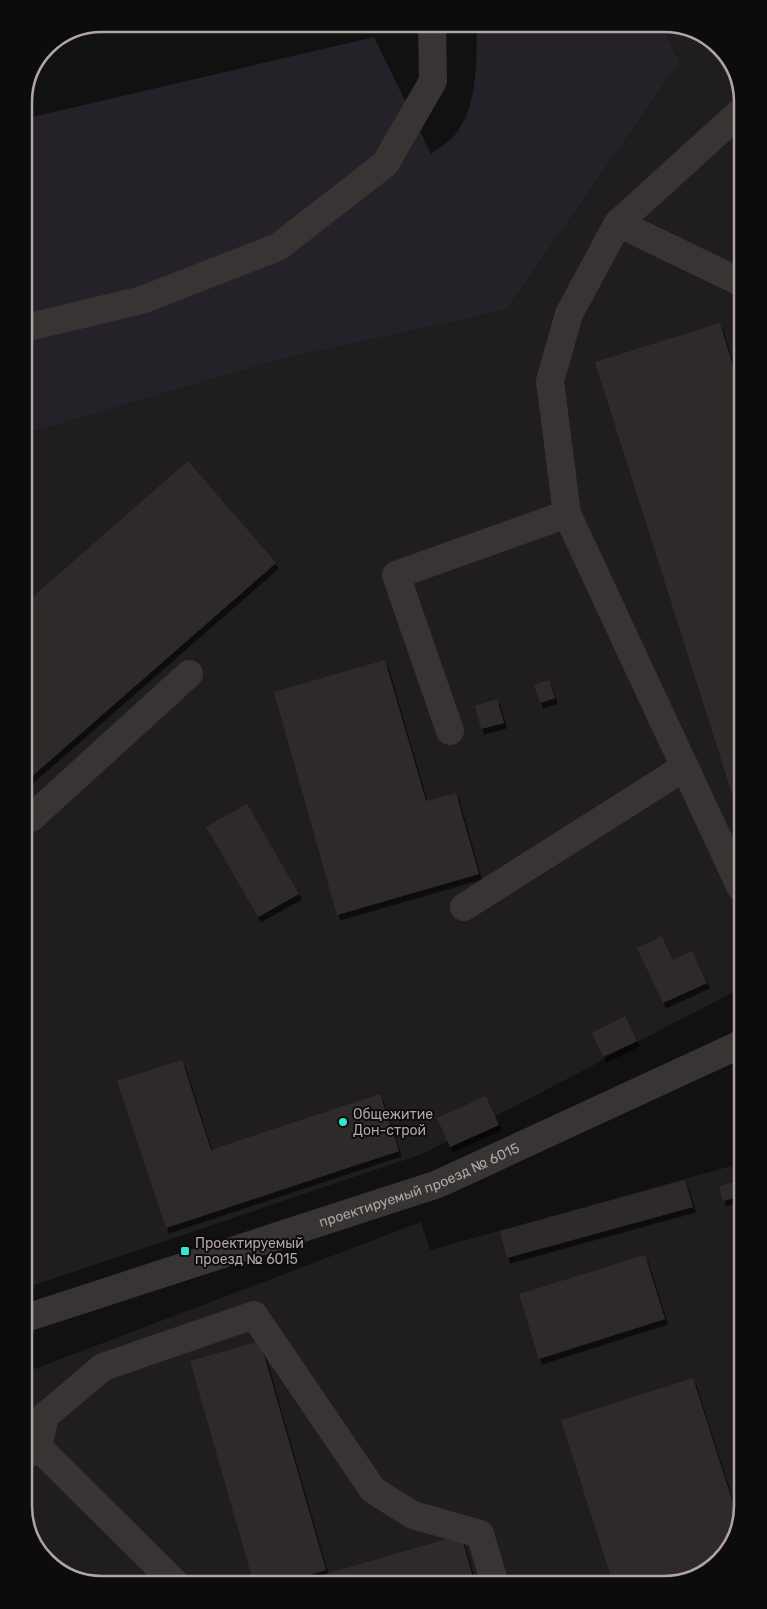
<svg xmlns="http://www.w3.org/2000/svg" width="767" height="1609" font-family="Rubik,sans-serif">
	<defs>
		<filter id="shadow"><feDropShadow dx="3" dy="5.5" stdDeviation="0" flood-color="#0009"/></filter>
	</defs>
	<rect width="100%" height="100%" fill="#121111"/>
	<g fill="#1f1d1d">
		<path d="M660,24h10l42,16 25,33 4,915 -316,165 -396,134 -4,-853 253,-74 228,-50 174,-248z"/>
		<path d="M742,1163l1,344 -13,43 -36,29 -596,6 -39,-13 -29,-36 -1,-165 392,-149 9,28z"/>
	</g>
	<path fill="#242129" d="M477,24h183l20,38 -174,248 -228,50 -253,74 -1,-315 350,-82 57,117c7,-6 18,-12 24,-19 24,-31 21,-74 22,-111z"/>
	<g fill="#2e2c2c" filter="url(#shadow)">
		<path d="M720,323l13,43 6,-2 1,438 -5,1 -140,-441z"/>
		<path d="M188,461l88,102 -246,215 -3,-4 -1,-171z"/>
		<path d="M385,660l41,141 30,-8 23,81 -142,41 -63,-223z"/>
		<path d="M549,680l6,18 -15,5 -6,-18z"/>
		<path d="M497,699l7,24 -23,6 -6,-23z"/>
		<path d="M247,804l52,90 -41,23 -52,-90z"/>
		<path d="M662,936l11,24 19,-9 15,32 -44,20 -26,-55z"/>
		<path d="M625,1016l12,25 -34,16 -11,-24z"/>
		<path d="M182,1060l29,90 169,-56 19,57 -233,77 -49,-147z"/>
		<path d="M486,1096l13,29 -49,22 -13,-29z"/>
		<path d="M685,1180l8,27 -186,51 -7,-27z"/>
		<path d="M742,1180v16l-19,5 -4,-15z"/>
		<path d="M645,1255l20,64 -126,40 -20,-65z"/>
		<path d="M260,1341l66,229 -46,13 -26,1 -64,-223z"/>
		<path d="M693,1378l46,144 -9,28 -36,29 -82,1 -51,-160z"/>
		<path d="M461,1535l13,46 -160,2 -2,-5z"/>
	</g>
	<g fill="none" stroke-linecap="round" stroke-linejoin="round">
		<g stroke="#393434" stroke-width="28">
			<path d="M618,223l120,58"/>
			<path d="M25,328l117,-28 136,-53 107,-83 48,-83 -1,-57"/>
			<path d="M567,514l-17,-133 19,-67 49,-91 120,-109"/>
			<path d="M450,731l-54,-156 171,-61 174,374"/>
			<path d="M27,813l4,5 158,-144"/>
			<path d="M464,907l221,-140"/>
			<path id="s1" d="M29,1317l409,-133 303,-140"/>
			<path d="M38,1447l138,137"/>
			<path d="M29,1453l9,-6 7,-31 58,-49 151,-52 119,175 40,25 67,19 14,47"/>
		</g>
	</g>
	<g fill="#34e6cf" stroke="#0d0c0c" stroke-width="2">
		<circle cx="343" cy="1122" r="5"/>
		<rect x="180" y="1246" width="10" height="10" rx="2.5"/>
	</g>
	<g text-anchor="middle" stroke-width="4" stroke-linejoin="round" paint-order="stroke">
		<g font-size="14" fill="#b2a3a4" stroke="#0d0c0c" text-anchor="start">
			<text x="353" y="1119">Общежитие<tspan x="353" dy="16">Дон-строй</tspan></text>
			<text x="195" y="1248">Проектируемый<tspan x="195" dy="16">проезд № 6015</tspan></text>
		</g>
		<g font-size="14" fill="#b2a3a4" stroke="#0d0c0c">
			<text dy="5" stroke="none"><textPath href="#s1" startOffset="412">проектируемый проезд № 6015</textPath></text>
		</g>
	</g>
	<path d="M0 0H767V1609H0ZM102 32H664A70 70 0 0 1 734 102V1506A70 70 0 0 1 664 1576H102A70 70 0 0 1 32 1506V102A70 70 0 0 1 102 32Z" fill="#0d0c0c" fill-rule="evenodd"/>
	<path fill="none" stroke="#b2a3a4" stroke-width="2.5" d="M102 32H664A70 70 0 0 1 734 102V1506A70 70 0 0 1 664 1576H102A70 70 0 0 1 32 1506V102A70 70 0 0 1 102 32Z"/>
</svg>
